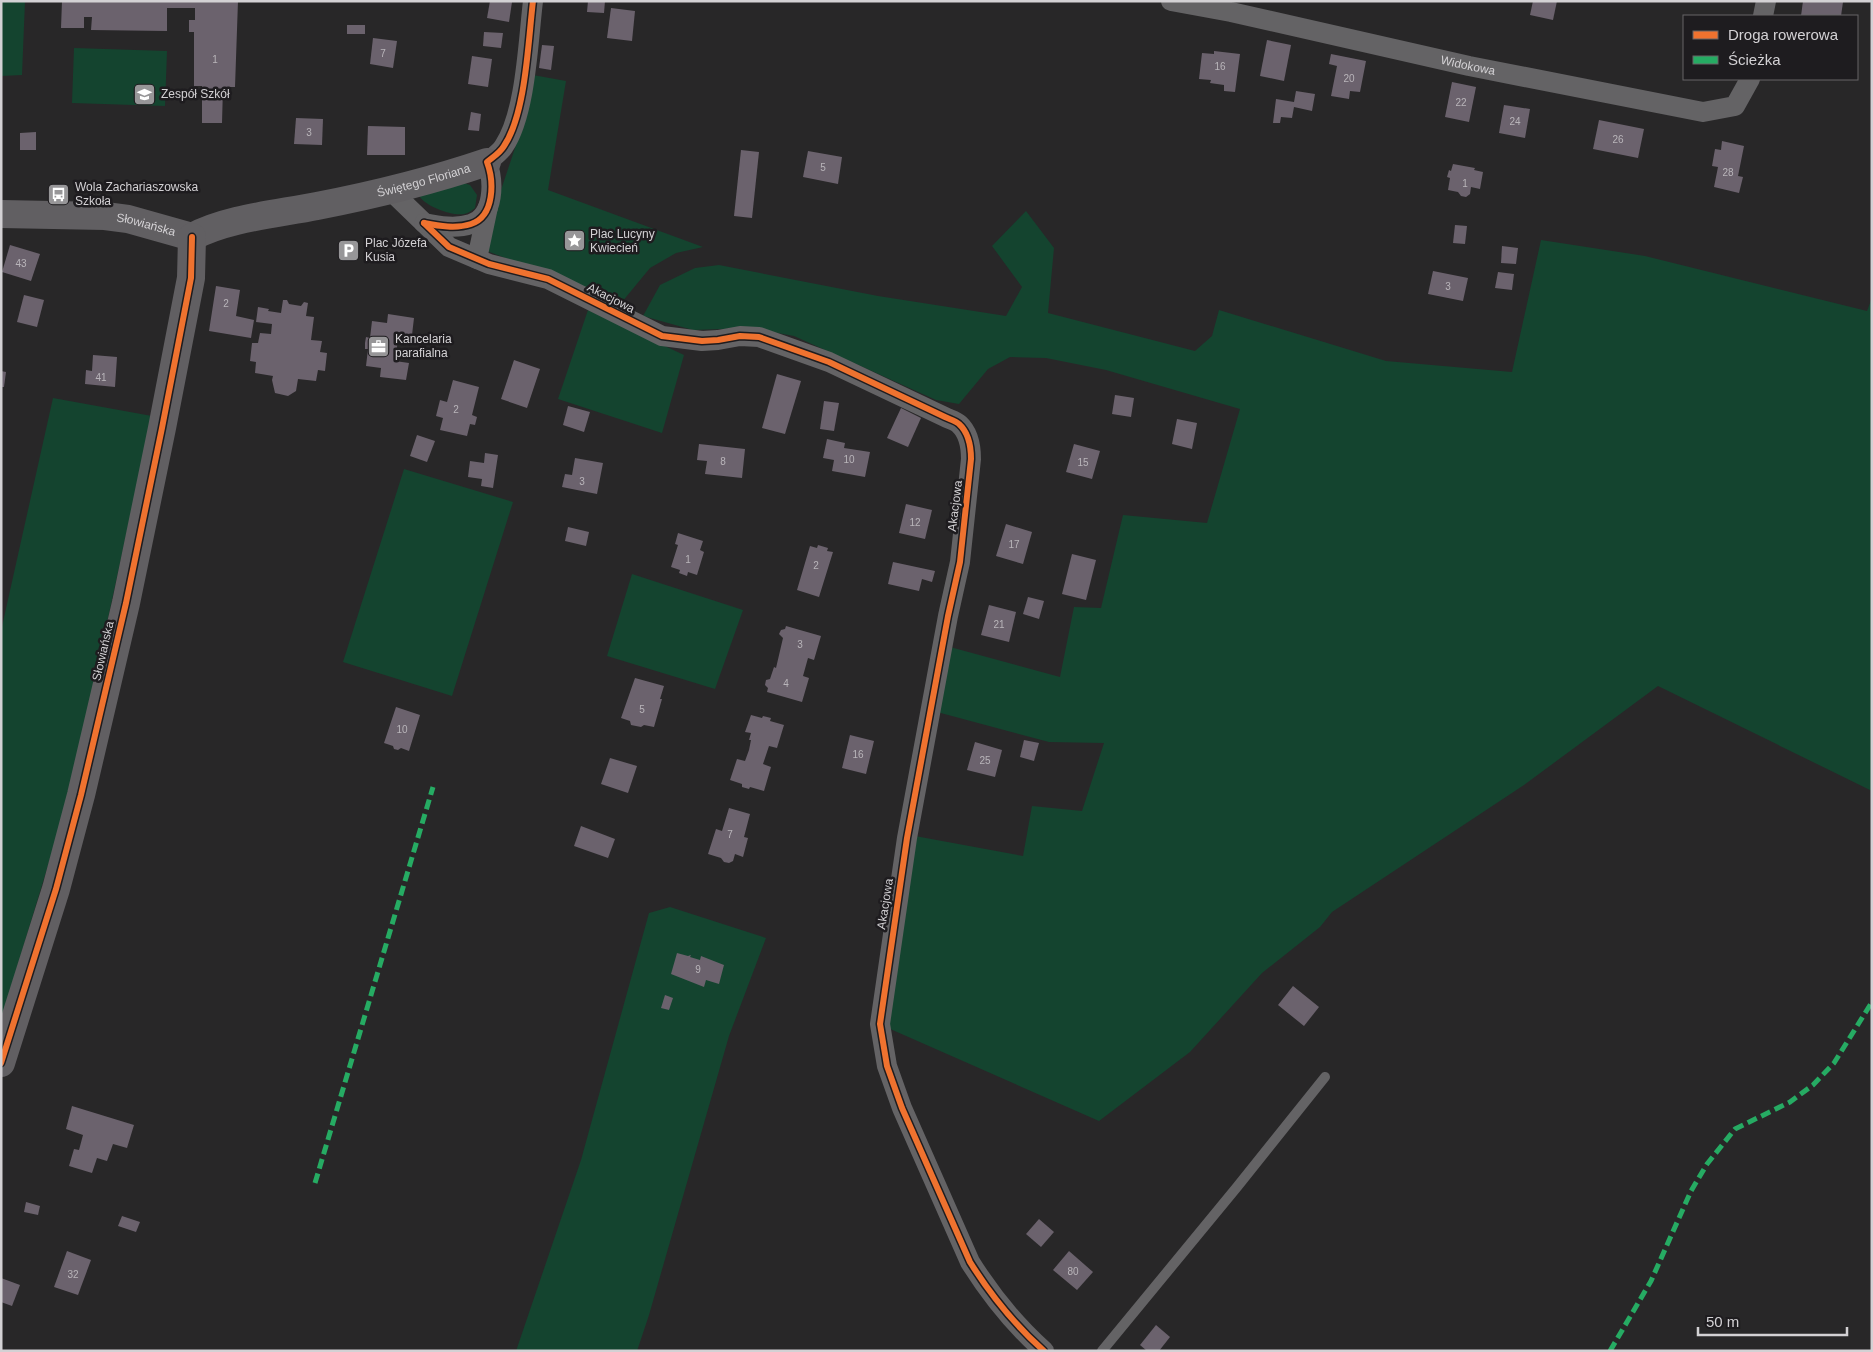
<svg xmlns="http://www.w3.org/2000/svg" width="1873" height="1352" font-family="Arial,sans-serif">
	<rect width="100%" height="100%" fill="#282728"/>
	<g fill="#14442f">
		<path d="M1,1h24l-3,74 -21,1z"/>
		<path d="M74,48l93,3 -2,55 -93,-3z"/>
		<path d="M533,75l33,6 -18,109 155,57 -27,6 -26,15 -33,40 -83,-39 -47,-18 7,-40 25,-75z"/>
		<path d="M464,183l6,2 7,10 -2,13c-3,2 -6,5 -11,6 -13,2 -37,-7 -45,-18z"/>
		<path d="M1026,211l28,37 -6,65 147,38 17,-15 7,-26 167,51 126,11 29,-132 104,16 222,55 5,-13v493l-214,-105 -134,99 -192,127 -12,15 -58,46 -72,79 -91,69 -211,-93 27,-192 108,20 9,-50 50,5 22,-68 -55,-1 -112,-30 13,-65 110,30 14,-70 27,1 22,-93 84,8 33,-114 -134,-39 -60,-12 -36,-1 -22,12 -29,35 -23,-4 -142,-64 -43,-8 -58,2 -50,-14 17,-31 35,-17 24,-3 159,31 128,20 16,-29 -30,-41z"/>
		<path d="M588,310l96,45 -22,78 -104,-34z"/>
		<path d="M53,398l99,18 -82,377 -69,227v-389z"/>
		<path d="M404,469l109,33 -61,194 -109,-34z"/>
		<path d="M632,574l111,36 -28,79 -108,-33z"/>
		<path d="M670,907l96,31 -37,98 -80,279 -12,36h-121l65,-191 68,-247z"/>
	</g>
	<g fill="#6b626d">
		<path d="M62,1h176l-3,86h-12l-1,36h-20v-37h-8v-54h-5v-12h6v-12h-28v23l-76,-1 1,-13h-8v11h-23z"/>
		<path d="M490,1l22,1 -3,20 -22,-4z"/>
		<path d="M588,1h17l-1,12 -17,-1z"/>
		<path d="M1533,1h24l-4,19 -23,-5z"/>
		<path d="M1803,1l40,1 -2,14h-40z"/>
		<path d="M611,8l24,3 -3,30 -25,-3z"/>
		<rect x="347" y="25" width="18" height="9"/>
		<path d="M484,32l19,1 -2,15 -18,-2z"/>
		<path d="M373,38l24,3 -4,27 -23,-4z"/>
		<path d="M1267,40l24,5 -7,36 -24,-5z"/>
		<path d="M542,45l12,1 -3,24 -12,-2z"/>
		<path d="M1214,51l26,3 -5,38 -11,-1v-6l-14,-2 1,-3 -12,-1 3,-26 12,1z"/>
		<path d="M1331,54l35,7 -6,31 -10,-1 -1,8 -18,-3 6,-30 -8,-2z"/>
		<path d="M472,56l20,3 -4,28 -20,-3z"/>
		<path d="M1452,82l24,5 -7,35 -24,-5z"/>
		<path d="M1296,91l19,3 -3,17 -18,-4 -2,11 -11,-1 -1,6h-7l3,-24 18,3z"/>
		<path d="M1504,105l26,4 -5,29 -26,-5z"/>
		<path d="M471,112l10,2 -2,17 -11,-1z"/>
		<path d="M296,118l27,1 -1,26 -28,-1z"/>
		<path d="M1599,120l45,9 -6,29 -45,-9z"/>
		<path d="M368,126l37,1v28h-38z"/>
		<path d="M36,132v18h-16v-17z"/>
		<path d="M1722,141l22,5 -6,30 5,1 -4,16 -25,-6 4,-20 -6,-1 3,-17 6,1z"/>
		<path d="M741,150l18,2 -7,66 -18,-2z"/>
		<path d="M808,151l34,6 -4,27 -35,-7z"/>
		<path d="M1453,164l22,4 -1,2 9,2 -3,17 -9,-2 -1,7 -4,3 -5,-1 -3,-4 -10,-2 2,-12 -3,-1 2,-7 2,1z"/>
		<path d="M1455,225l12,1 -2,18 -12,-1z"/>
		<path d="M10,245l30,9 -9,27 -29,-9z"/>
		<path d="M1502,246l16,2 -2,16 -15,-1z"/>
		<path d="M1433,271l35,7 -5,23 -35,-7z"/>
		<path d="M1498,272l16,2 -2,16 -17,-2z"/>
		<path d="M216,286l24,4 -4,26 18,4 -3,18 -42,-7z"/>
		<path d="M24,295l20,5 -7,27 -20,-5z"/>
		<path d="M283,300h4l2,4 12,2 3,-4 4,1 -2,13 8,1 -3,23 11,1 -2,11 7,1 -2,18 -7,-1 -2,11 -18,-2 -2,12 -8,5 -13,-3 -3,-13 1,-4 -18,-3 1,-11 -6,-1 2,-18h6l2,-10 11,1 1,-10 -16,-2 2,-15 11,2 -1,2 13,2z"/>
		<path d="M388,314l26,4 -2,17 -13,-2 -4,28 14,2 -3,17 -26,-3 1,-9 -15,-2 2,-17h-3v-6l1,-6 4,1 2,-17 15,2z"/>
		<path d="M93,355l24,2 -2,30 -30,-3 1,-14 6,1z"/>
		<path d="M514,360l26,9 -13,39 -26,-9z"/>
		<path d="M1,371l5,1 -2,15h-3z"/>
		<path d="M777,374l24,7 -16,53 -23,-6z"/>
		<path d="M453,380l26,7 -7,28 5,2 -2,8 -5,-1 -3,12 -27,-6 3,-12 -7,-2 4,-16 7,2z"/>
		<path d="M1115,395l19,3 -3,19 -19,-3z"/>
		<path d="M824,401l15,2 -5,28 -14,-2z"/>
		<path d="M568,406l22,6 -6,20 -21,-7z"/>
		<path d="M901,408l20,10 -13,29 -21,-9z"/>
		<path d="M1177,419l20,4 -5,26 -20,-5z"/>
		<path d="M417,435l18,6 -8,21 -17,-6z"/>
		<path d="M827,439l18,4 -1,5 26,4 -5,25 -33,-6 2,-11 -11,-2z"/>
		<path d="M699,444l46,5 -3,29 -37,-4 2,-13 -10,-1z"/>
		<path d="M1074,444l26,7 -8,28 -26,-7z"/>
		<path d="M485,453l13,2 -5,33 -12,-2 1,-7 -14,-2 2,-16 14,2z"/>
		<path d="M575,458l28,5 -6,31 -35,-7 3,-13 7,1z"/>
		<path d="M906,504l26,6 -7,29 -26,-6z"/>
		<path d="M1006,524l26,8 -9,32 -27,-8z"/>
		<path d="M568,527l21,5 -3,14 -21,-5z"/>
		<path d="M678,533l25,8 -3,9 4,2 -7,23 -9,-3 -1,4 -8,-3 1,-3 -9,-3 7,-22 -3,-1z"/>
		<path d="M818,545l10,3 -1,3 6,1 -14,45 -22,-7 13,-44 7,2z"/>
		<path d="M1072,554l24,6 -10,40 -24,-6z"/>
		<path d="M893,562l42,9 -3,11 -10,-3 -3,12 -31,-7z"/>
		<path d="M1028,597l16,4 -5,18 -16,-5z"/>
		<path d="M989,605l27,7 -7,30 -28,-7z"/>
		<path d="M786,626l35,10 -7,24 -6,-2 -5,18 6,2 -7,24 -35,-10 1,-4 -3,-3 1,-5 4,-1 4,-12 2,1 7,-30 -4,-4 2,-4 4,-1z"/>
		<path d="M635,678l29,8 -4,13h2l-8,28 -10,-2 -3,2 -10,-2 -1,-4 -9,-3z"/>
		<path d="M396,707l24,8 -11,36 -8,-3 -3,2 -4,-1 -1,-3 -9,-3z"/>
		<path d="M751,715l11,3 1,-2 8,2 -1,3 14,4 -7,23 -8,-2 -6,18 8,3 -7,24 -14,-4 -1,2 -7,-2v-3l-12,-4 7,-21 8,2 4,-11 2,-10h-2l2,-7 -6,-1z"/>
		<path d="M850,735l24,6 -8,33 -24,-6z"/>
		<path d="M1024,740l15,3 -5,18 -14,-4z"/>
		<path d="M975,742l27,8 -7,27 -28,-7z"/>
		<path d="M610,758l27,8 -9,27 -27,-9z"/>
		<path d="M729,808l21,6 -6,23 4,1 -5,19 -8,-3 -2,7 -4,2 -5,-1 -3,-4 -13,-4 8,-25 6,2z"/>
		<path d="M581,826l34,13 -7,19 -34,-12z"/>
		<path d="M677,953l11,3 3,-1 -1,2 10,3 1,-4 23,9 -5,19 -13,-4 -2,7 -33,-13z"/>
		<path d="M1293,986l26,21 -15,19 -26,-21z"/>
		<path d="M665,995l8,3 -4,12 -8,-2z"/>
		<path d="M72,1106l62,19 -7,23 -14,-4 -6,17 -10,-3 -5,15 -23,-7 5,-17 5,1 4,-15 -17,-6z"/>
		<path d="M26,1202l14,4 -2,9 -14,-3z"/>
		<path d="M122,1216l18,6 -4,10 -18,-6z"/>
		<path d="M1039,1219l15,13 -13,15 -15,-13z"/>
		<path d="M67,1251l24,9 -13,35 -24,-8z"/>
		<path d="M1069,1251l24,21 -16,18 -24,-20z"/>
		<path d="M1,1278l19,7 -8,21 -11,-4z"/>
		<path d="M1156,1325l14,12 -11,14h-12l-7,-6z"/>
	</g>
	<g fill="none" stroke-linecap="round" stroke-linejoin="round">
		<path stroke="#646365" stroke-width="10" d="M1102,1351l135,-164 88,-110"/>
		<g stroke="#646365" stroke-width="20">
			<path id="s1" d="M1171,1l60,11 238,54 234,46 32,-6 15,-27"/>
			<path d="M1763,16l3,-15"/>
			<path d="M390,190l59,57 40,17 59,15 114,57 40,5 16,-1 22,-4 19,1 70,25 116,55c4,2 11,4 14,7 10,9 12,23 12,35l-11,103 -12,54 -41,222 -27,186 7,42 15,42 68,154c20,32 46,64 74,89"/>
			<path d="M424,223c15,3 32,6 47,1 24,-8 23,-43 16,-62 6,-5 13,-9 17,-16 22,-33 24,-104 29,-145"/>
			<path d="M477,259l11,-52"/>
		</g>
		<g stroke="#615f62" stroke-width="28">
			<path id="s2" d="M1,214l104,2 23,3 64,18"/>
			<path id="s3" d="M192,237c35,-19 85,-23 125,-31 57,-11 114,-25 170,-44"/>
			<path d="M1,1063l55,-174 25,-94 45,-192 36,-175 29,-150 1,-41"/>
		</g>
		<g stroke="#26ab63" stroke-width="5" stroke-dasharray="10 5" stroke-linecap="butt">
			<path d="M315,1183l118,-396"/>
			<path d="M1610,1351l41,-70 40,-90 16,-27 28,-35 55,-27 23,-17 21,-22 38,-61"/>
		</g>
		<defs>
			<g id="cycleway">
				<path d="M424,223l25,24 40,17 59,15 114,57 40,5 16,-1 22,-4 19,1 70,25 116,55c4,2 11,4 14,7 10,9 12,23 12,35l-11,103 -12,54 -41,222 -27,186 7,42 15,42 68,154c20,32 46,64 74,89"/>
				<path d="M424,223c15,3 32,6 47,1 24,-8 23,-43 16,-62 6,-5 13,-9 17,-16 22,-33 24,-104 29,-145"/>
				<path d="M1,1063l55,-174 25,-94 45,-192 36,-175 29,-150 1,-41"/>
			</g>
		</defs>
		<use href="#cycleway" stroke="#1e1c1f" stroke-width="9"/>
		<use href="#cycleway" stroke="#ef722f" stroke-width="6"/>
	</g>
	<defs>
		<symbol id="school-square" viewBox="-11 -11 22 22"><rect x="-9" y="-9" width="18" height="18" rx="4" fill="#979698" stroke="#1e1c1f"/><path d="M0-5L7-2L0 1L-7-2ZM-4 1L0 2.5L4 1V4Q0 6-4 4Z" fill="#fff"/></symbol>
		<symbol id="bus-square" viewBox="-11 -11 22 22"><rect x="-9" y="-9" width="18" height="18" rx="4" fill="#979698" stroke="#1e1c1f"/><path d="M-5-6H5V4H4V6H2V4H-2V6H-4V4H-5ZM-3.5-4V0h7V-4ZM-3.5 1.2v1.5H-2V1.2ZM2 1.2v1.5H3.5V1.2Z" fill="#fff"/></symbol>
		<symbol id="sight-square" viewBox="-11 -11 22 22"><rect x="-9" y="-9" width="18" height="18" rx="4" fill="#979698" stroke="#1e1c1f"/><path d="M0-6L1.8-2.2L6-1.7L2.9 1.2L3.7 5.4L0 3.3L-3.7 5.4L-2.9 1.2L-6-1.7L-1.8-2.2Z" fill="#fff"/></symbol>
		<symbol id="parking-square" viewBox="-11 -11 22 22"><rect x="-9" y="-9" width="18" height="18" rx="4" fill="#979698" stroke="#1e1c1f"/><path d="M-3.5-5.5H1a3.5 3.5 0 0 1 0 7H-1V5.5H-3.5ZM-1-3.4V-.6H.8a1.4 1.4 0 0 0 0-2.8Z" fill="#fff"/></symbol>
		<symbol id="office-square" viewBox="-11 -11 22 22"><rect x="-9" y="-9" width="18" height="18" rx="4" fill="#979698" stroke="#1e1c1f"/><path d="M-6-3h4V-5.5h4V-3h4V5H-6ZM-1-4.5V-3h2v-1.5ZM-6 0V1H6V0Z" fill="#fff"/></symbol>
	</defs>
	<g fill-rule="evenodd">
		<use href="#school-square" x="132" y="82" width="25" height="25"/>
		<use href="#bus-square" x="46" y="182" width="25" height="25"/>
		<use href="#sight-square" x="562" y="228" width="25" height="25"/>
		<use href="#parking-square" x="336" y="238" width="25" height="25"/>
		<use href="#office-square" x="366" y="334" width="25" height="25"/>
	</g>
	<g text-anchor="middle" stroke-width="5" stroke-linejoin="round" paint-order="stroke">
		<g font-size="10" fill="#b9b5ba">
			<text x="383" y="57">7</text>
			<text x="215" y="63">1</text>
			<text x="1220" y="70">16</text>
			<text x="1349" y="82">20</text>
			<text x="1461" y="106">22</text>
			<text x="1515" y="125">24</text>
			<text x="309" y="136">3</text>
			<text x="1618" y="143">26</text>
			<text x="823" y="171">5</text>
			<text x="1728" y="176">28</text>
			<text x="1465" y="187">1</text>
			<text x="21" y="267">43</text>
			<text x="1448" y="290">3</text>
			<text x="226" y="307">2</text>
			<text x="101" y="381">41</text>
			<text x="456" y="413">2</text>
			<text x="849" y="463">10</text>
			<text x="723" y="465">8</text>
			<text x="1083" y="466">15</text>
			<text x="582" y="485">3</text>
			<text x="915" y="526">12</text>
			<text x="1014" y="548">17</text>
			<text x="688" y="563">1</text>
			<text x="816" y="569">2</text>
			<text x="999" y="628">21</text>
			<text x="800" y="648">3</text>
			<text x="786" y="687">4</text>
			<text x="642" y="713">5</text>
			<text x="402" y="733">10</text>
			<text x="858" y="758">16</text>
			<text x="985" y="764">25</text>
			<text x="730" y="838">7</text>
			<text x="698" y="973">9</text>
			<text x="1073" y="1275">80</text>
			<text x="73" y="1278">32</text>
		</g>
		<g font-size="12" fill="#d3d1d4" stroke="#1e1c1f">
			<text dy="4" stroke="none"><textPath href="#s1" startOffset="304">Widokowa</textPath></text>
			<text dy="4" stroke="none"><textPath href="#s3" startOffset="239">Świętego Floriana</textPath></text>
			<text dy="4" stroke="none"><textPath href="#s2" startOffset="146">Słowiańska</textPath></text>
			<text transform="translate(611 298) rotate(27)" y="4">Akacjowa</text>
			<text transform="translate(955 506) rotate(-83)" y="4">Akacjowa</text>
			<text transform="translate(103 651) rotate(-77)" y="4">Słowiańska</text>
			<text transform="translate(885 904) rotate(-81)" y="4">Akacjowa</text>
		</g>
		<g font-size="12" fill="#d3d1d4" stroke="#1e1c1f" text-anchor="start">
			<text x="161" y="98">Zespół Szkół</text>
			<text x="75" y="191">Wola Zachariaszowska<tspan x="75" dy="14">Szkoła</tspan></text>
			<text x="590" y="238">Plac Lucyny<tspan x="590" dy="14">Kwiecień</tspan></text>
			<text x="365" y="247">Plac Józefa<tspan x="365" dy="14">Kusia</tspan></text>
			<text x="395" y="343">Kancelaria<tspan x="395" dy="14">parafialna</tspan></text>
		</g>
	</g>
	<rect width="1873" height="1352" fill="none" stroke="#d3d1d4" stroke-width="5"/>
	<rect x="1683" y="15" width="175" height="65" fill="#1e1c1f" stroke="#666467"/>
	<rect x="1693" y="31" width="25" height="8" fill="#ef722f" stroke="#666467"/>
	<text x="1728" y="40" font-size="15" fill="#d3d1d4">Droga rowerowa</text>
	<rect x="1693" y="56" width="25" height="8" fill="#26ab63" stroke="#666467"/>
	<text x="1728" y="65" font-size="15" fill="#d3d1d4">Ścieżka</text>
	<path d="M1698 1327v8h149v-8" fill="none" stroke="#d3d1d4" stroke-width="2.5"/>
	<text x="1706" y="1327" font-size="15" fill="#d3d1d4" stroke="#1e1c1f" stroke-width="4" paint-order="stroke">50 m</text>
</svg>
